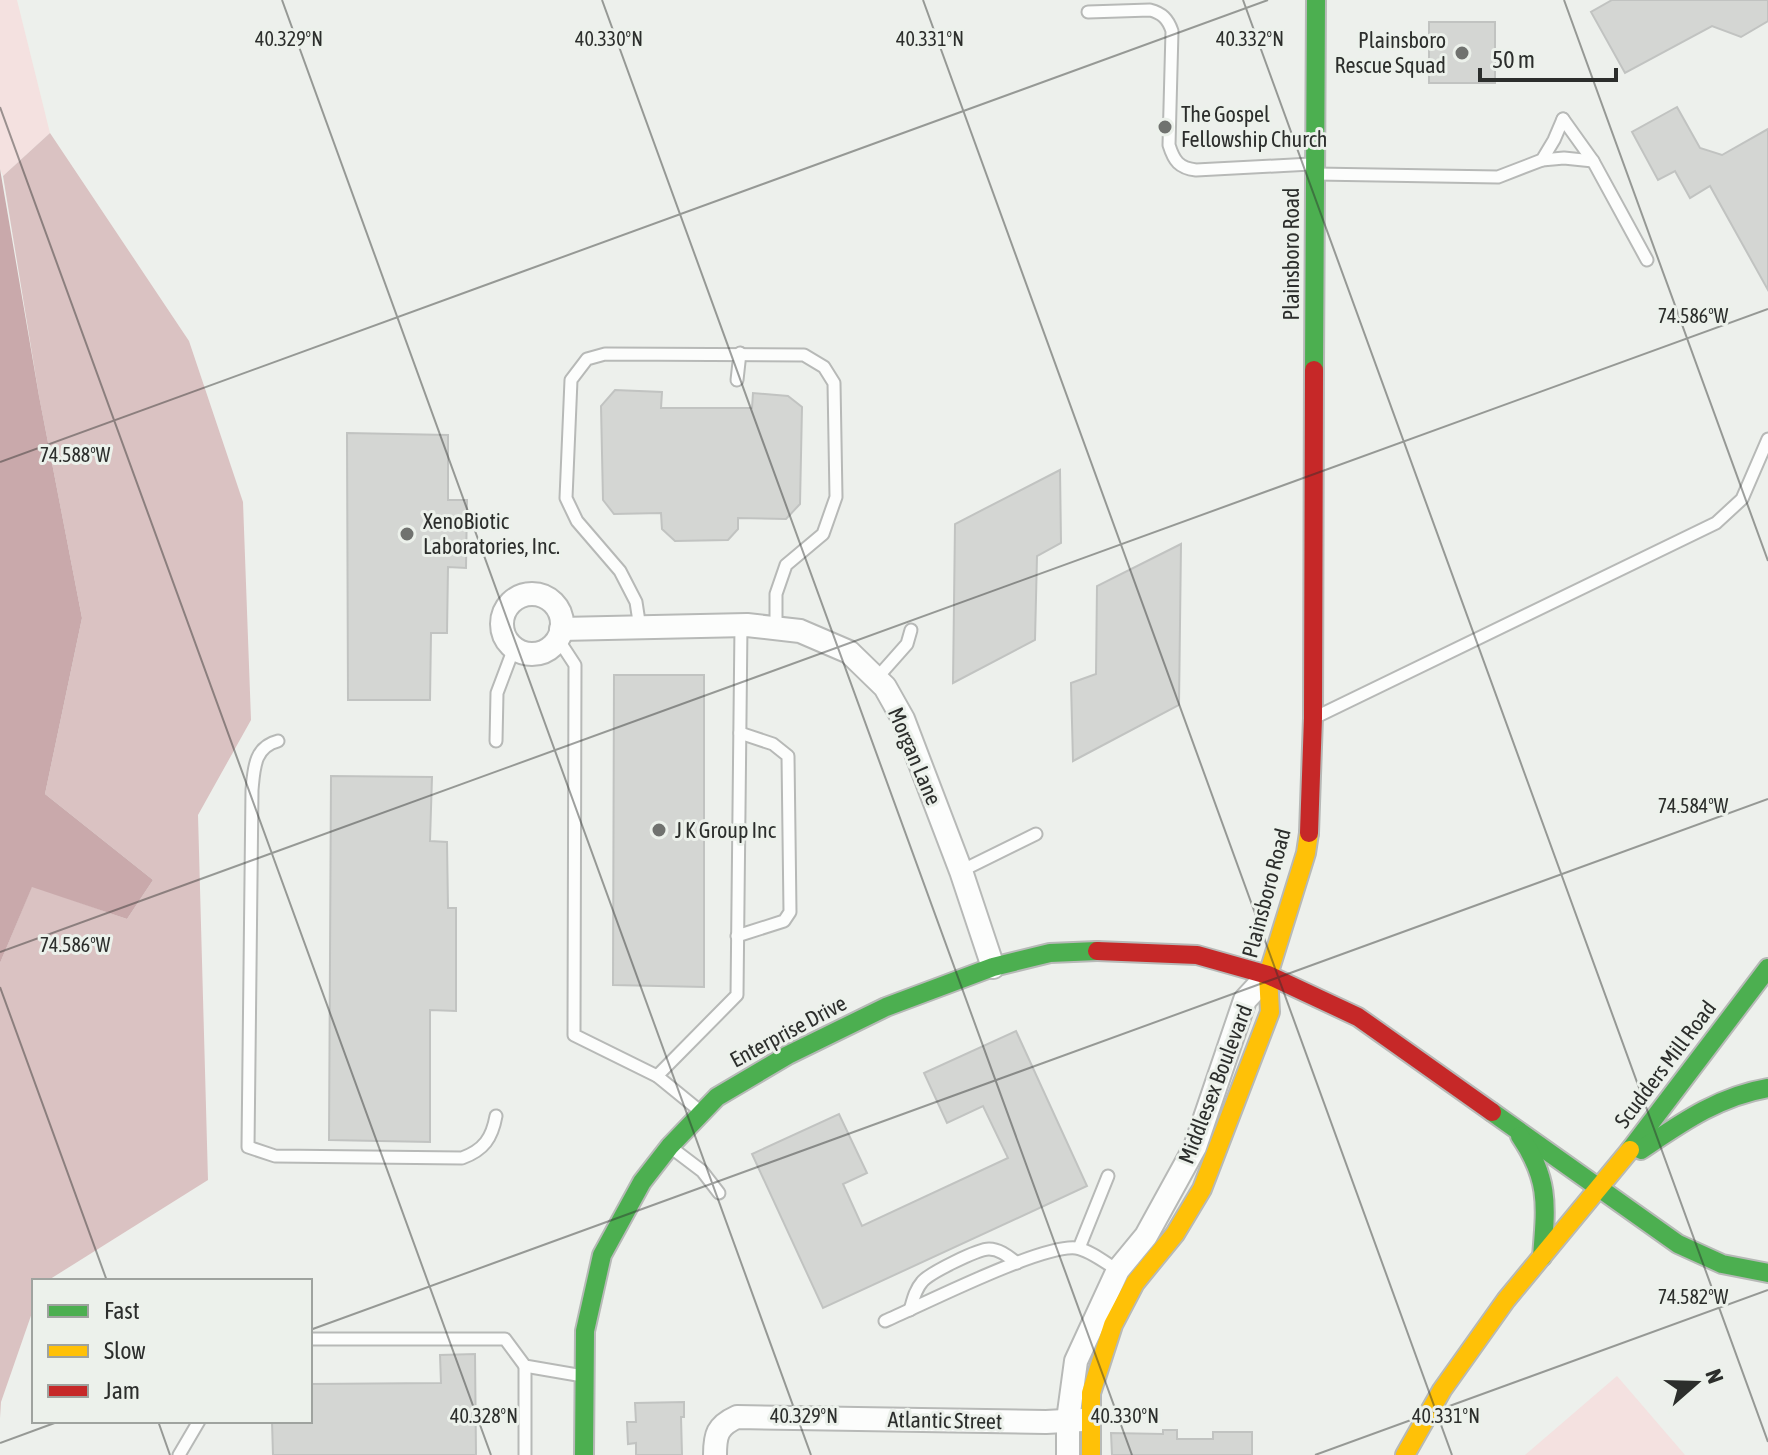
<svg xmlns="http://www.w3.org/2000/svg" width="1768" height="1455" font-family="'Asap Condensed',sans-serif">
	<rect width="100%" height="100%" fill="#edf0ec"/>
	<g fill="#f4e1e0">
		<path d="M0,0h17l33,133 -47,43 -3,-7z"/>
		<path d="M1617,1376l68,79h-160z"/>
	</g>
	<path fill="#dac2c2" d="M50,133l139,208 54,161 8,218 -53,95 10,365 -161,101h-13v26l-33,95 -1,16v-455l32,-77 95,33 26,-39 -108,-86 37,-176 -43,-222 -36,-220z"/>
	<path fill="#c9a9ab" d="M0,169l39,227 43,222 -37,176 108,86 -26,39 -95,-32 -32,76z"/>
	<g fill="#d4d6d3" stroke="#c1c3c1" stroke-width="2">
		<path d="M1612,0h156v21l-27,16 -29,-11 -87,47 -34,-61z"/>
		<rect x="1429" y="22" width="66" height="61"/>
		<path d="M1677,107l23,41 22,7 46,-26v161l-58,-104 -20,12 -15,-27 -17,9 -26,-48z"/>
		<path d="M615,390l47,2 -1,16h91l1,-15 35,3 14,11 -2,97 -14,15 -48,-1v11l-10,11 -53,1 -13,-12 -1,-16 -47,1 -11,-14 -2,-94z"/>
		<path d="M347,433l101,2v65h19l-1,68 -18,-1 -1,66h-16l-1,67h-82z"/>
		<path d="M1060,470l1,73 -24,13 -2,84 -82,43 2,-159z"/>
		<path d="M1181,544l-2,161 -106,56 -2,-78 25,-9 1,-88z"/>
		<path d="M614,675h90v312l-91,-2z"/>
		<path d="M331,776l101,1 -2,64 17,1 1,66h8v103l-26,-1v132l-101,-2z"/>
		<path d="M1016,1031l71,155 -264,122 -71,-154 87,-40 28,59 -24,11 19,42 146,-68 -25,-52 -36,17 -23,-50z"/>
		<path d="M475,1354l1,101h-203l-1,-34h38v-37l131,-1 -1,-28z"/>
		<path d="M684,1402v15h-3l1,38h-46v-12l-8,1 -1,-22h9l-1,-19z"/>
		<path d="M1163,1430h14v9h36v-7h39v23h-140l-1,-22 52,1z"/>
	</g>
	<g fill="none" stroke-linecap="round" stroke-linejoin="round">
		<defs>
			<g id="lane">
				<path d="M1088,12l62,-2c12,3 18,9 22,21l-3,114c5,16 10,23 27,25l115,-6"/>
				<path d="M1563,119l30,42 54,99"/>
				<path d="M1542,160l22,-2 29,3"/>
				<path d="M1316,174l182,3 44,-17 12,-20 9,-21"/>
				<path d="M737,380l3,-27"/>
				<path d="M640,628l-4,-26 -16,-31 -43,-50 -11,-23 5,-118 16,-21 18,-5 199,1 20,12 10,16 2,114 -13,37 -37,31 -10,29v35"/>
				<path d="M558,639l17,26 -1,370 83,41 80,-81 4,-370"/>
				<path d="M876,679l31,-35 4,-14"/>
				<path d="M1318,716l398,-193 26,-24 26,-60"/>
				<path d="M278,741c-24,6 -24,28 -26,49l-4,357 27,9 187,2c22,-8 30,-20 34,-42"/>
				<path d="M496,741l1,-48 17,-45"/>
				<path d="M961,871l75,-37"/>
				<path d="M737,936l47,-15 6,-9 -2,-156 -15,-12 -33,-11"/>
				<path d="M657,1076l43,35"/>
				<path d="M673,1149l29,22 17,22"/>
				<path d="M1079,1248l29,-72"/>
				<path d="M910,1310c3,-10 5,-20 12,-28 7,-9 56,-33 67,-33 11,0 20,8 28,14"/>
				<path d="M885,1321c37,-16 157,-77 191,-73 14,2 31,16 43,23"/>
				<path d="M310,1339h195l20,27 58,10"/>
				<path d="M179,1455l20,-34"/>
				<path d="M525,1455v-89"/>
			</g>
			<g id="street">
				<circle cx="532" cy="624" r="30"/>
				<path d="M561,629l186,-4 53,6 49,21 36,35 18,32 58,152 32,96"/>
				<path d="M715,1455c0,-20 2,-29 22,-38l309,5 37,-2"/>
				<path d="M1068,1455v-35l8,-59 42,-91 28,-34 49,-89 50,-147 23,-25"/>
			</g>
			<g id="fast">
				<path d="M1314,370l2,-370"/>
				<path d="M1492,1112l186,132 44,20 46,9"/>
				<path d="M1520,1136c30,44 26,70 22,121"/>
				<path d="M1630,1150l138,-182"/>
				<path d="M1641,1150c40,-27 78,-54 127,-62"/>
				<path d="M584,1455l1,-124 17,-76 40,-73 28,-36 47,-49 71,-42 98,-48 107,-40 57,-14 47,-2"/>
			</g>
			<g id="slow">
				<path d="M1091,1455v-62l22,-68 22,-42 40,-49 27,-45 68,-177 -2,-37 38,-122 3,-20"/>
				<path d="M1405,1455l37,-65 64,-90 124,-150"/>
			</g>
			<g id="jam">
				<path d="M1309,833l4,-115 1,-348"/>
				<path d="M1097,951l100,4 71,20 90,42 134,95"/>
			</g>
		</defs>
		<use href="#lane" stroke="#b7b9b7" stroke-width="15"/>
		<use href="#street" stroke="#b7b9b7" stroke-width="26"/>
		<use href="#fast" stroke="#b7b9b7" stroke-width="22"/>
		<use href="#slow" stroke="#b7b9b7" stroke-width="22"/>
		<use href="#jam" stroke="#b7b9b7" stroke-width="22"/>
		<use href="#lane" stroke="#fcfdfc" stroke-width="11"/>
		<use href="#street" stroke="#fcfdfc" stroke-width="22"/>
		<use href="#fast" stroke="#4caf50" stroke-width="18"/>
		<use href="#slow" stroke="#ffc107" stroke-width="18"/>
		<use href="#jam" stroke="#c62828" stroke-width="18"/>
	</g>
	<path fill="none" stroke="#2c2e2c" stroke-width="2" stroke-opacity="0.45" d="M282,0l529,1455M602,0l530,1455M923,0l529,1455M1243,0l525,1442M1564,0l204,561M0,107l491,1348M0,462l1268,-462M0,952l1768,-643M0,987l107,294M310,1330l1458,-531M158,1421l12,34M0,1443l60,-22M1315,1455l453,-165"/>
	<g fill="#70726f" stroke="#ecf1eb" stroke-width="3">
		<circle cx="1462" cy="53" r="8"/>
		<circle cx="1165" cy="127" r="8"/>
		<circle cx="407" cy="534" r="8"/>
		<circle cx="659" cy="830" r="8"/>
	</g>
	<g text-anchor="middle" stroke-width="6" stroke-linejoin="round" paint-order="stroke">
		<g font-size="22" fill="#2c2e2c" stroke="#ecf1eb" text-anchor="start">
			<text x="1446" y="48" text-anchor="end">Plainsboro<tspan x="1446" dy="25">Rescue Squad</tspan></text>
			<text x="1181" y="122">The Gospel<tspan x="1181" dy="25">Fellowship Church</tspan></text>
			<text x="423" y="529">XenoBiotic<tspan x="423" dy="25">Laboratories, Inc.</tspan></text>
			<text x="675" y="838">J K Group Inc</text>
		</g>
		<g font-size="22" fill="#2c2e2c" stroke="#ecf1eb">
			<text transform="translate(1291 254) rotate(-90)" y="8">Plainsboro Road</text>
			<text transform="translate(915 756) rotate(67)" y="8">Morgan Lane</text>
			<text transform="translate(1266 893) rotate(-75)" y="8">Plainsboro Road</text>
			<text transform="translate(788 1031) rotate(-28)" y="8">Enterprise Drive</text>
			<text transform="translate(1665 1064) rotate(-53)" y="8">Scudders Mill Road</text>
			<text transform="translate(1215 1084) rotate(-69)" y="8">Middlesex Boulevard</text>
			<text transform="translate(945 1420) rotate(1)" y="8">Atlantic Street</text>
		</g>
	</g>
	<g font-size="20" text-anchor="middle" fill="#2c2e2c" stroke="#ecf1eb" stroke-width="6" stroke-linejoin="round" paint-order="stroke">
		<text x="289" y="46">40.329°N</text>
		<text x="609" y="46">40.330°N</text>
		<text x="930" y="46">40.331°N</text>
		<text x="1250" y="46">40.332°N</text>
		<text x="1693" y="323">74.586°W</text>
		<text x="75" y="462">74.588°W</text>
		<text x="1693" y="813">74.584°W</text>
		<text x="75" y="952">74.586°W</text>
		<text x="1693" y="1304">74.582°W</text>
		<text x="484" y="1423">40.328°N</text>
		<text x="804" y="1423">40.329°N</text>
		<text x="1125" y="1423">40.330°N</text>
		<text x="1446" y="1423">40.331°N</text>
	</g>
	<rect x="32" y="1279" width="280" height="144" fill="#ecf1eb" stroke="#9fa39f" stroke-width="2"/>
	<rect x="48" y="1305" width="40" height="12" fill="#4caf50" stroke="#9fa39f" stroke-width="2"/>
	<text x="104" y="1319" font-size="24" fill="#2c2e2c">Fast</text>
	<rect x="48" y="1345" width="40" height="12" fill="#ffc107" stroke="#9fa39f" stroke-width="2"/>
	<text x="104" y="1359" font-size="24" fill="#2c2e2c">Slow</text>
	<rect x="48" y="1385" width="40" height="12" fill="#c62828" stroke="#9fa39f" stroke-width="2"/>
	<text x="104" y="1399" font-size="24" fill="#2c2e2c">Jam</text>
	<g transform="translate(1696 1383) rotate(70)" stroke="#ecf1eb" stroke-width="6" paint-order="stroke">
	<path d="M0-6L14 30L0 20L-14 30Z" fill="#2c2e2c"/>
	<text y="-12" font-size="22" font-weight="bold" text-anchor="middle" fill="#2c2e2c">N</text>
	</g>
	<path d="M1480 68v12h136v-12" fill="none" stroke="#2c2e2c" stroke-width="4"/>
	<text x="1492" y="68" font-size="24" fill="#2c2e2c" stroke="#ecf1eb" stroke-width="6" paint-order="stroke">50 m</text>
</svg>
